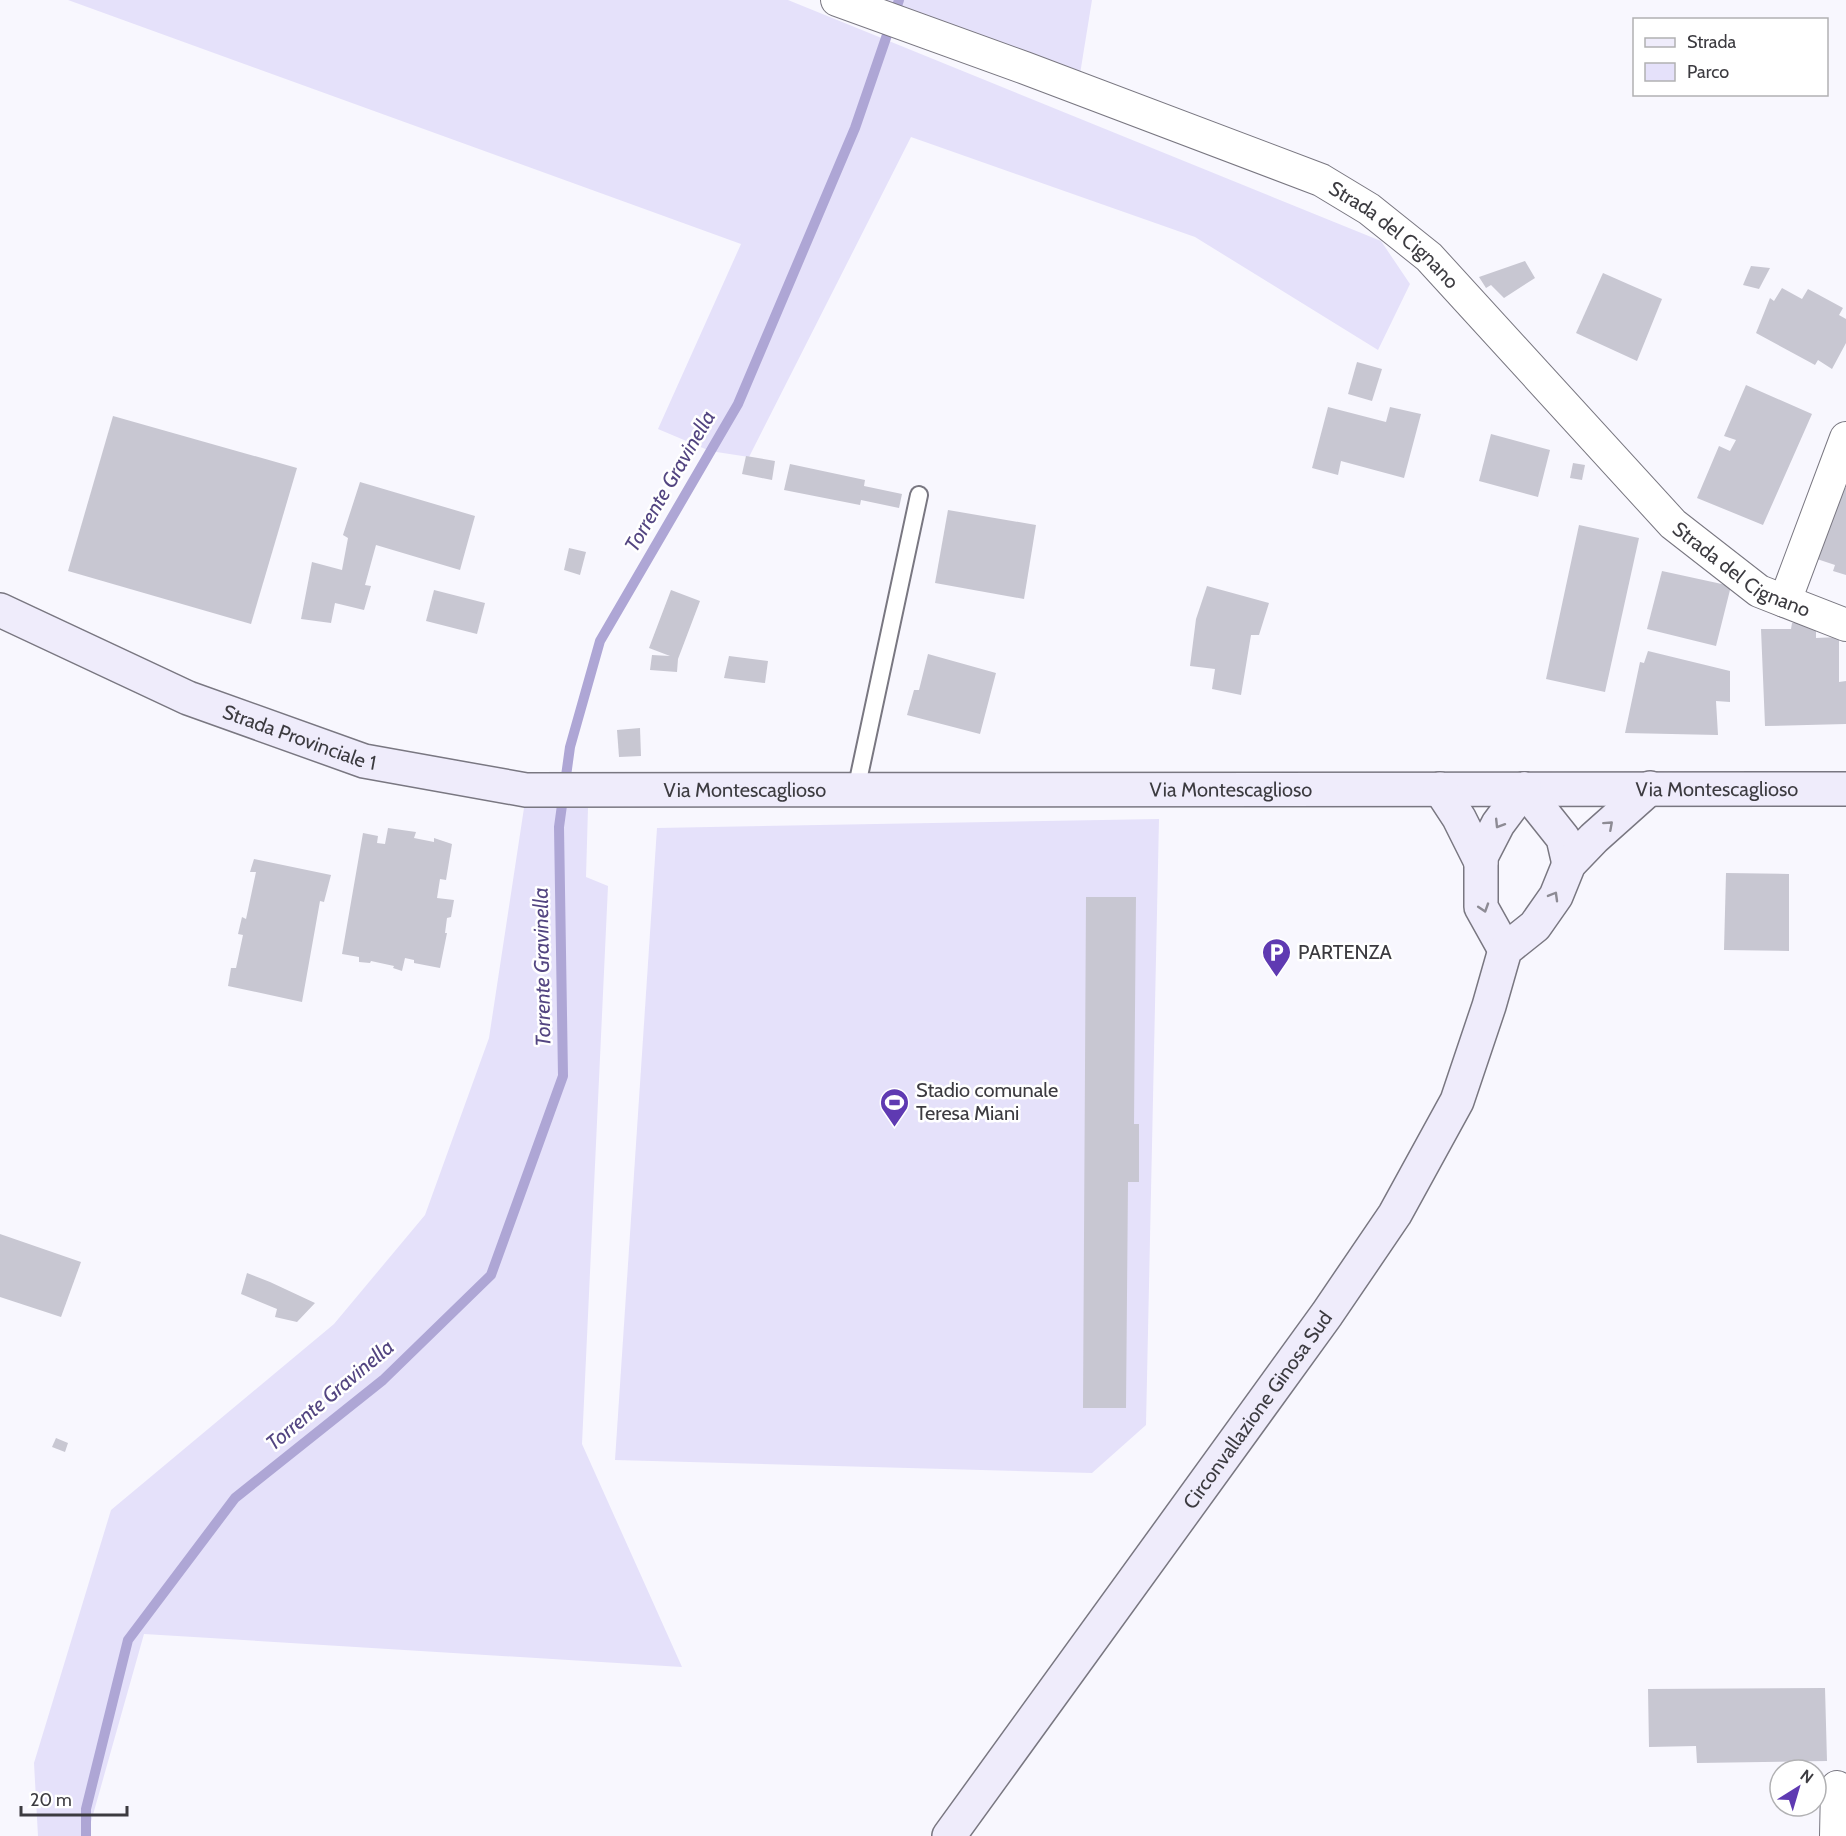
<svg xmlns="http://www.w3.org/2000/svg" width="1846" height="1836" font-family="Cabin,sans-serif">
	<rect width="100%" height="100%" fill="#f8f7fe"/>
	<g fill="#e5e1fa">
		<path d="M68,0h720l593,241 29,43 -32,66 -183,-113 -284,-100 -162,320 -39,-6 -52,-22 83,-185z"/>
		<path d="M877,0h215l-12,74z"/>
		<path d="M524,808h64l-2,69 22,9 -26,558 100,223 -538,-33 -57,202h-49l-4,-73 77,-253 223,-186 91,-109 64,-177z"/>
		<path d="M1159,819l-13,606 -54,48 -477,-13 42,-632z"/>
	</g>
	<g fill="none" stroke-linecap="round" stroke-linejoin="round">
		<path stroke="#aea6d5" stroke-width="10" d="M86,1836v-27l42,-169 107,-142 148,-118 108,-105 72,-199 -4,-249 11,-80 30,-106 138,-237 117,-276 44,-128"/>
	</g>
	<g fill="#c8c7d2">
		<path d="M1525,261l10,17 -31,20 -13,-13 -5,3 -7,-11z"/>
		<path d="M1751,266l19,2 -11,21 -16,-4z"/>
		<path d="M1603,273l59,26 -25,62 -61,-28z"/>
		<path d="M1782,288l20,11 6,-10 35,19 -4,7 7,4v24l-14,26 -14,-9 -3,5 -59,-32 14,-35 4,3z"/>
		<path d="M1357,362l25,7 -10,32 -24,-7z"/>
		<path d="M1746,385l66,29 -49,111 -66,-27 22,-52 11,5 6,-11 -12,-4z"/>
		<path d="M1328,407l58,15 4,-15 31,7 -17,64 -63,-17 -3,14 -26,-7z"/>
		<path d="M113,416l184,52 -46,156 -183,-53z"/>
		<path d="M1491,434l59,16 -12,47 -59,-16z"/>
		<path d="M746,456l29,5 -3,19 -30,-6z"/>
		<path d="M1573,463l12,2 -3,15 -12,-2z"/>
		<path d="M790,464l75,16 -1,6 38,8 -3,14 -38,-8 -1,5 -76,-15z"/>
		<path d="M360,482l115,34 -15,54 -84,-25 -11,40 6,1 -7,24 -29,-7 -4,20 -30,-4 11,-57 30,8 6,-32 -5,-3z"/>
		<path d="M1841,487l5,1v87l-13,-4 2,-6 -18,-6z"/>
		<path d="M948,510l88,15 -12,74 -89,-16z"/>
		<path d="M1579,525l60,13 -34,154 -59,-13z"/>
		<path d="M569,548l17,4 -6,23 -16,-5z"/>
		<path d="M1662,571l69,15 -15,60 -69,-17z"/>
		<path d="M1207,586l62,17 -10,32h-8l-10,60 -29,-6 3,-20 -25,-3 6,-47z"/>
		<path d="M434,590l51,13 -8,31 -51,-13z"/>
		<path d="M671,590l29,11 -22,58 -1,13 -27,-2 2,-15 18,1 -21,-8z"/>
		<path d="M1816,622v16l23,-1v45l7,-1v43l-81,2 -4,-97h30l1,-6z"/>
		<path d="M1648,651l82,20v31l-14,-1 2,34 -93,-2 15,-71 4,1z"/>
		<path d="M928,654l68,19 -16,61 -73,-19 7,-25h5z"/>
		<path d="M729,656l39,5 -3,22 -41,-5z"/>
		<path d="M640,728l1,28 -22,1 -2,-27z"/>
		<path d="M388,828l28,4 -2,6 20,4v-4l18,6 -6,36 -6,-1 -3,19 17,2 -3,17 -4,1 -2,15h2l-7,35 -26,-5v-3l-9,-2 -3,13 -9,-3 1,-2 -23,-5 -1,2 -11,-1v-5l-17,-3 21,-121 15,3 -1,7 8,1z"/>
		<path d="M254,859l77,16 -7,27 -4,-1 -18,101 -74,-16 3,-18h5l7,-33 -5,-1 4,-17 4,2 10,-47h-6z"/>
		<path d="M1726,873l63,1v77l-65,-1z"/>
		<path d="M1086,897h50l-2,227h5v58h-11l-2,226h-43z"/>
		<path d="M0,1234l81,28 -20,55 -61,-20z"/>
		<path d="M247,1273l23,9 45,21 -18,19 -22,-5 2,-8 -36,-15z"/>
		<path d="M56,1438l12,5 -3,9 -13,-5z"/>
		<path d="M1825,1688l2,73 -130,2 -1,-17 -47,1 -1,-58z"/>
	</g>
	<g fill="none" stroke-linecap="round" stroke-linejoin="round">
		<defs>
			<path id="lane" d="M856,790l63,-295"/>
			<g id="street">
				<path id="s1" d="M837,0l188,68 296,112 48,29 60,48 244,267 86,67 87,34"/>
				<path d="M1785,601l61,-163"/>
				<path d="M1836,1836l1,-49"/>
			</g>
			<g id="secondary">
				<path id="s2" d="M0,610l188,88 176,63 162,29 1320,-1"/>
				<path d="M1440,789l19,29 22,44"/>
				<path d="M1524,789l39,49 6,26"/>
				<path d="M1505,950l-24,-43v-50l17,-33 26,-35"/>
				<path id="s3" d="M949,1836l378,-522 68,-100 62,-113 32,-95 16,-56 30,-24 21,-30 13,-32 25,-26 56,-50"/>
			</g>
		</defs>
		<use href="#lane" stroke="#797781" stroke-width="20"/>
		<use href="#street" stroke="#797781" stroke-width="34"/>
		<use href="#secondary" stroke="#797781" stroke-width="36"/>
		<use href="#lane" stroke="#fff" stroke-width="16"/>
		<use href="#street" stroke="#fff" stroke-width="32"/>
		<use href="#secondary" stroke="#efecfb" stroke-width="33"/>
	</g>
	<defs><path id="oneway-chevron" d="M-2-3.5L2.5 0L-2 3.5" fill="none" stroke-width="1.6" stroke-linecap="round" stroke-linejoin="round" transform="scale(1.5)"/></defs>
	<g stroke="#8d8b94">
		<use href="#oneway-chevron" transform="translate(1499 824) rotate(122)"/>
		<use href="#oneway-chevron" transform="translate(1609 825) rotate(-42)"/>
		<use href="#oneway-chevron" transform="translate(1554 896) rotate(-60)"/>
		<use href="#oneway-chevron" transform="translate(1484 908) rotate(72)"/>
	</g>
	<defs>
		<symbol id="parking-pin" viewBox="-11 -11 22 30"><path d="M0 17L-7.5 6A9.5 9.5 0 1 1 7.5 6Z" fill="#5f3ab2" stroke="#fff"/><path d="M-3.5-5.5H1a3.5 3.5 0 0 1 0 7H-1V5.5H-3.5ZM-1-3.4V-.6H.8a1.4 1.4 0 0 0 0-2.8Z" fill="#fff"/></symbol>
		<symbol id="stadium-pin" viewBox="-11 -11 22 30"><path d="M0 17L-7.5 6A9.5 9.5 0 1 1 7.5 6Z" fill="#5f3ab2" stroke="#fff"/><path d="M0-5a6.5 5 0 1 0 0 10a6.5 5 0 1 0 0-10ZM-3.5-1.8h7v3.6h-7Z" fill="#fff"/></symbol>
	</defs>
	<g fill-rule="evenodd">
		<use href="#parking-pin" x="1260" y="936" width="33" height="45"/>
		<use href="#stadium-pin" x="878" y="1086" width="33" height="45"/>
	</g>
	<g text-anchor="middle" stroke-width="5" stroke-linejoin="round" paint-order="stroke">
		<g font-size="20" fill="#3c3b40" stroke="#fff">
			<text dy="7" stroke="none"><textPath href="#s1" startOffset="608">Strada del Cignano</textPath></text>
			<text dy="7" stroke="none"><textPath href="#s1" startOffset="1094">Strada del Cignano</textPath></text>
			<text dy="7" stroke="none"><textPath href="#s2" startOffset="326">Strada Provinciale 1</textPath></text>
			<text dy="7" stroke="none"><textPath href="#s2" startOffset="1750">Via Montescaglioso</textPath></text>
			<text dy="7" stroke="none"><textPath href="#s2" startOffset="778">Via Montescaglioso</textPath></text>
			<text dy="7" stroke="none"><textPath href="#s2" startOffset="1264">Via Montescaglioso</textPath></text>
			<text dy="7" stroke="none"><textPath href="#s3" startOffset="526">Circonvallazione Ginosa Sud</textPath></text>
		</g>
		<g font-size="20" fill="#3c3b40" stroke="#fff" text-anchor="start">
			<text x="1298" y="959">PARTENZA</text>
			<text x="916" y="1097">Stadio comunale<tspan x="916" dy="23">Teresa Miani</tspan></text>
		</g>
		<g font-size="21" font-style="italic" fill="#534581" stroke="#fff">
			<text transform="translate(670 481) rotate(-60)" y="7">Torrente Gravinella</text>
			<text transform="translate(542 967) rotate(-91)" y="7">Torrente Gravinella</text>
			<text transform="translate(330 1395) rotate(-40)" y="7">Torrente Gravinella</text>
		</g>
	</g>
	<rect x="1633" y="18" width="195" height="78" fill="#ffffff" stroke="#b1b1b3" stroke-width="1.5"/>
	<rect x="1645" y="38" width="30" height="9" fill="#efecfb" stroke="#b1b1b3" stroke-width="1.5"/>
	<text x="1687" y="48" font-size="18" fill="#3c3b40">Strada</text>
	<rect x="1645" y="63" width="30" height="18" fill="#e5e1fa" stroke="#b1b1b3" stroke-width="1.5"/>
	<text x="1687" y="78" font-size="18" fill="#3c3b40">Parco</text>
	<g transform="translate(1798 1788) rotate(37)"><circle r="28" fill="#ffffff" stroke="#b1b1b3" stroke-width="1.5"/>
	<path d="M0-4.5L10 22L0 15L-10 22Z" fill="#5f3ab2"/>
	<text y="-9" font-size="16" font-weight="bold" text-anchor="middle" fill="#3c3b40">N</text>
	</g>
	<path d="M21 1806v9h106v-9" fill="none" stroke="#3c3b40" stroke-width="3"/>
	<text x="30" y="1806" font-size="18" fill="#3c3b40" stroke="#ffffff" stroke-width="4.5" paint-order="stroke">20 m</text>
</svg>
